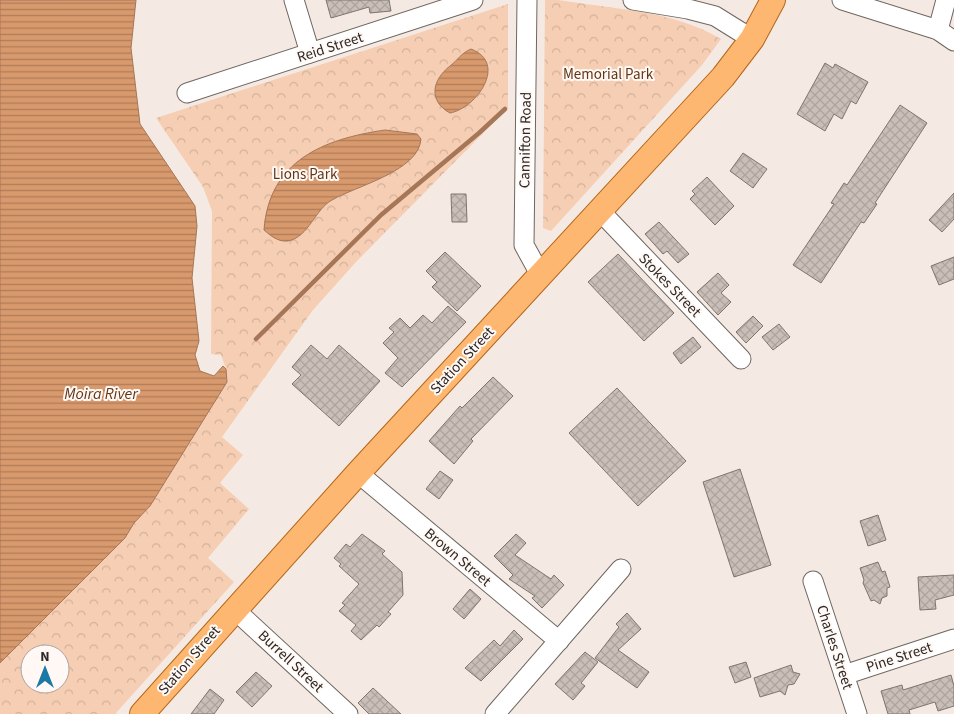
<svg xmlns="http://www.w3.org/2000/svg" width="954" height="714" font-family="'Source Sans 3',sans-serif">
	<defs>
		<pattern id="park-crowns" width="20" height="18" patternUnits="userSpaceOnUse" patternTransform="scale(1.25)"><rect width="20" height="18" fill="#f6ceb3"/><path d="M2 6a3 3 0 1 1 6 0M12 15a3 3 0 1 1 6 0" fill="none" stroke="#d3b19a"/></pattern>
		<pattern id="water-rules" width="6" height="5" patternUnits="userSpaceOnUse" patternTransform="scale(1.25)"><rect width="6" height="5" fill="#d8996d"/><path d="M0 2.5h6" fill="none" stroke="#b07d5a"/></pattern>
		<pattern id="building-cross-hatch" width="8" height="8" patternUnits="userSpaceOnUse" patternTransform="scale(1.25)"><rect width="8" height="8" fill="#c9bfb8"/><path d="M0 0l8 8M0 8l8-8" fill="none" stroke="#ada49e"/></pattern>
	</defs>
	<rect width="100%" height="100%" fill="#f5eae3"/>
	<g fill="url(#park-crowns)" fill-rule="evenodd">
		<path d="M545,0h13c54,9 115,10 163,39l-19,26 -151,166 -8,-3z"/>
		<path d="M508,4v104l-152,154 -43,48 -91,127 21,18 -23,28 29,26 -41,49 26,24 -119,132h-115v-51l125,-125 9,-15 16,-17 77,-124 -1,-13 -5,-14 -10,-1 1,-143 -9,-24 -47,-69zM30,654h30v30h-30z"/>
	</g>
	<g fill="url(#water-rules)" stroke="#a57758">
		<path d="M0,0h136l-5,48 9,76 55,82 2,20 -5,52 7,63 -4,14 5,16 14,5 9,-10 3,3 1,13 -77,124 -16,17 -9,15 -125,125z"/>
		<path d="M471,49c37,14 6,59 -21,64 -22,-12 -18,-33 0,-47 8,-6 11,-13 21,-17z"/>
		<path d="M385,130l32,4 4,5c-2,32 -65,47 -89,61 -17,9 -23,37 -44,41 -10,1 -17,-5 -24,-11 5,-69 59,-91 121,-100z"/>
	</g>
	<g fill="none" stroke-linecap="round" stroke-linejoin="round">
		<path stroke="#a57758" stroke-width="4.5" d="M256,339l125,-124 98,-82 26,-24"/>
	</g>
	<g fill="url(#building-cross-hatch)" stroke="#7f756f">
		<path d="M326,0h63l2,11 -21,2 -1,-6 -38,11z"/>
		<path d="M825,63l8,5 2,-4 33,18 -12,22 -5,-3 -9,18 -8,-5 -9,17 -28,-17z"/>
		<path d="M900,105l27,18 -52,80 2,1 -13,19 -3,-1 -40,61 -28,-18 41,-61 -3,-1 13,-20 3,2z"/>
		<path d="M743,153l24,16 -14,19 -23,-17z"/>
		<path d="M707,177l27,29 -19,19 -25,-26 5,-5 -3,-3z"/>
		<path d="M954,193v26l-12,13 -13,-12z"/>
		<path d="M451,194h15l1,28h-15z"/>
		<path d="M659,222l30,32 -11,9 -11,-12 -4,3 -18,-20z"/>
		<path d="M445,252l36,34 -24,25 -25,-24 5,-5 -11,-11z"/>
		<path d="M618,254l56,59 -30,28 -56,-59z"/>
		<path d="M954,257v22l-15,6 -8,-19z"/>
		<path d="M718,273l11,12 -8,8 10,9 -13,13 -21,-23z"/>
		<path d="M448,306l18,16 -64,65 -17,-14 13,-15 -15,-15 11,-11 -5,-4 11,-10 10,10 13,-13 9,8z"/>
		<path d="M753,316l10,10 -17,17 -10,-11z"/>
		<path d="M779,324l11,13 -17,13 -11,-13z"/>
		<path d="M693,337l8,10 -20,17 -8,-11z"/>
		<path d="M311,345l16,14 12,-14 41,36 -41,45 -47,-42 9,-9 -9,-8z"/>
		<path d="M493,377l20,19 -42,43 2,2 -19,23 -25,-23 31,-35 2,2z"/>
		<path d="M617,388l69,73 -48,45 -69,-73z"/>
		<path d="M740,469l31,96 -37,12 -31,-95z"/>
		<path d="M440,471l13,9 -14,19 -13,-10z"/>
		<path d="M878,515l8,25 -18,6 -8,-25z"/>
		<path d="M362,534l23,17 -3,3 20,18 1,23 -15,17 3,2 -12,13 -2,-2 -16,15 -10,-9 5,-6 -17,-14 6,-6 -3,-2 17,-19 -20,-18 2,-2 -7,-6 12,-14 4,3z"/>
		<path d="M516,534l10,9 -11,12 36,24 3,-4 10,10 -22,23 -10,-10 3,-2 -26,-17 4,-4 -19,-19z"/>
		<path d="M878,562l4,10 3,-1 5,16 -3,1v8l-5,2 -2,6 -6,-4 -3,1 -8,-18 1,-3 -4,-12z"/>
		<path d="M954,575v20l-19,5 1,9 -16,1 -2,-33z"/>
		<path d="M470,589l11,10 -17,20 -11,-10z"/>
		<path d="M627,613l14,16 -23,21 31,22 -12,16 -42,-30 24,-31 -3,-3z"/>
		<path d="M514,630l9,9 -42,42 -16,-13 29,-28 6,6z"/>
		<path d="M585,652l13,10 -17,21 4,3 -12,14 -18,-16z"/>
		<path d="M746,662l5,15 -16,6 -6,-16z"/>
		<path d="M791,665l2,7 7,2 -6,10 -6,1 -3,10 -5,-4 -20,6 -6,-19z"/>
		<path d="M256,672l16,14 -20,21 -16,-15z"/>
		<path d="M951,675l3,11v20l-16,5 -3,-9 -26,8 1,4h-22l-7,-23 21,-6 1,5z"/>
		<path d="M373,688l28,26h-32l-11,-11z"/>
		<path d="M210,689l14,11 -10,14h-23z"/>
	</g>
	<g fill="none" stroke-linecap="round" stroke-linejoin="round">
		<defs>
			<g id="minor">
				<path d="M294,0l16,53"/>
				<path d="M527,0l-3,245 17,31"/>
				<path d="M633,0l55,9 27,7 37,23"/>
				<path d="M842,0l96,30 16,11"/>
				<path d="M938,30l8,-30"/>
				<path d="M187,93l286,-93"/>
				<path d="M600,211l141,148"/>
				<path d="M358,473l201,168"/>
				<path d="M813,581l44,133"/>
				<path d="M234,609l114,105"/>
				<path d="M844,675l110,-36"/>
				<path d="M495,714l126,-145"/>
			</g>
			<path id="major" d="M142,714l216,-241 365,-396 29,-38 21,-39"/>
		</defs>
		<use href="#minor" stroke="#6f6660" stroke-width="21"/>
		<use href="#major" stroke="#b46619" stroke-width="26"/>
		<use href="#minor" stroke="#fff" stroke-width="19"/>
		<use href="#major" stroke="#fdb771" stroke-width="24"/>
	</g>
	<g text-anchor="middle" stroke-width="4" stroke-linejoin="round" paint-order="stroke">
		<g font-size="15" fill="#2d2927" stroke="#fff8f4">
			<text transform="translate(330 47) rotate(-18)" y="5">Reid Street</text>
			<text transform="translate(525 140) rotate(-89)" y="5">Cannifton Road</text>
			<text transform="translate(670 285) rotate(46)" y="5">Stokes Street</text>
			<text transform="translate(462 360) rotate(-47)" y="5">Station Street</text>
			<text transform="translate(458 557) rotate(40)" y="5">Brown Street</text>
			<text transform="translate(835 647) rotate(72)" y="5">Charles Street</text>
			<text transform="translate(899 657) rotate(-18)" y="5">Pine Street</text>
			<text transform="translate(189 660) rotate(-49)" y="5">Station Street</text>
			<text transform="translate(291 661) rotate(43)" y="5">Burrell Street</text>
		</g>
		<g font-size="15" fill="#613716" stroke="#fff8f4">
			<text x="608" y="79">Memorial Park</text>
			<text x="305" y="179">Lions Park</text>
		</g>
		<g font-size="16" font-style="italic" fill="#613716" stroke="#fff8f4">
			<text x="101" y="399">Moira River</text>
		</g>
	</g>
	<g transform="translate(45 669)"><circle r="24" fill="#fff8f4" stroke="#aba5a2"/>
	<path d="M0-4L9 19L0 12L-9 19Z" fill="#1b79a6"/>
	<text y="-8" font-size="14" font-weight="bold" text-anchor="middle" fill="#2d2927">N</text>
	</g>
</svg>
